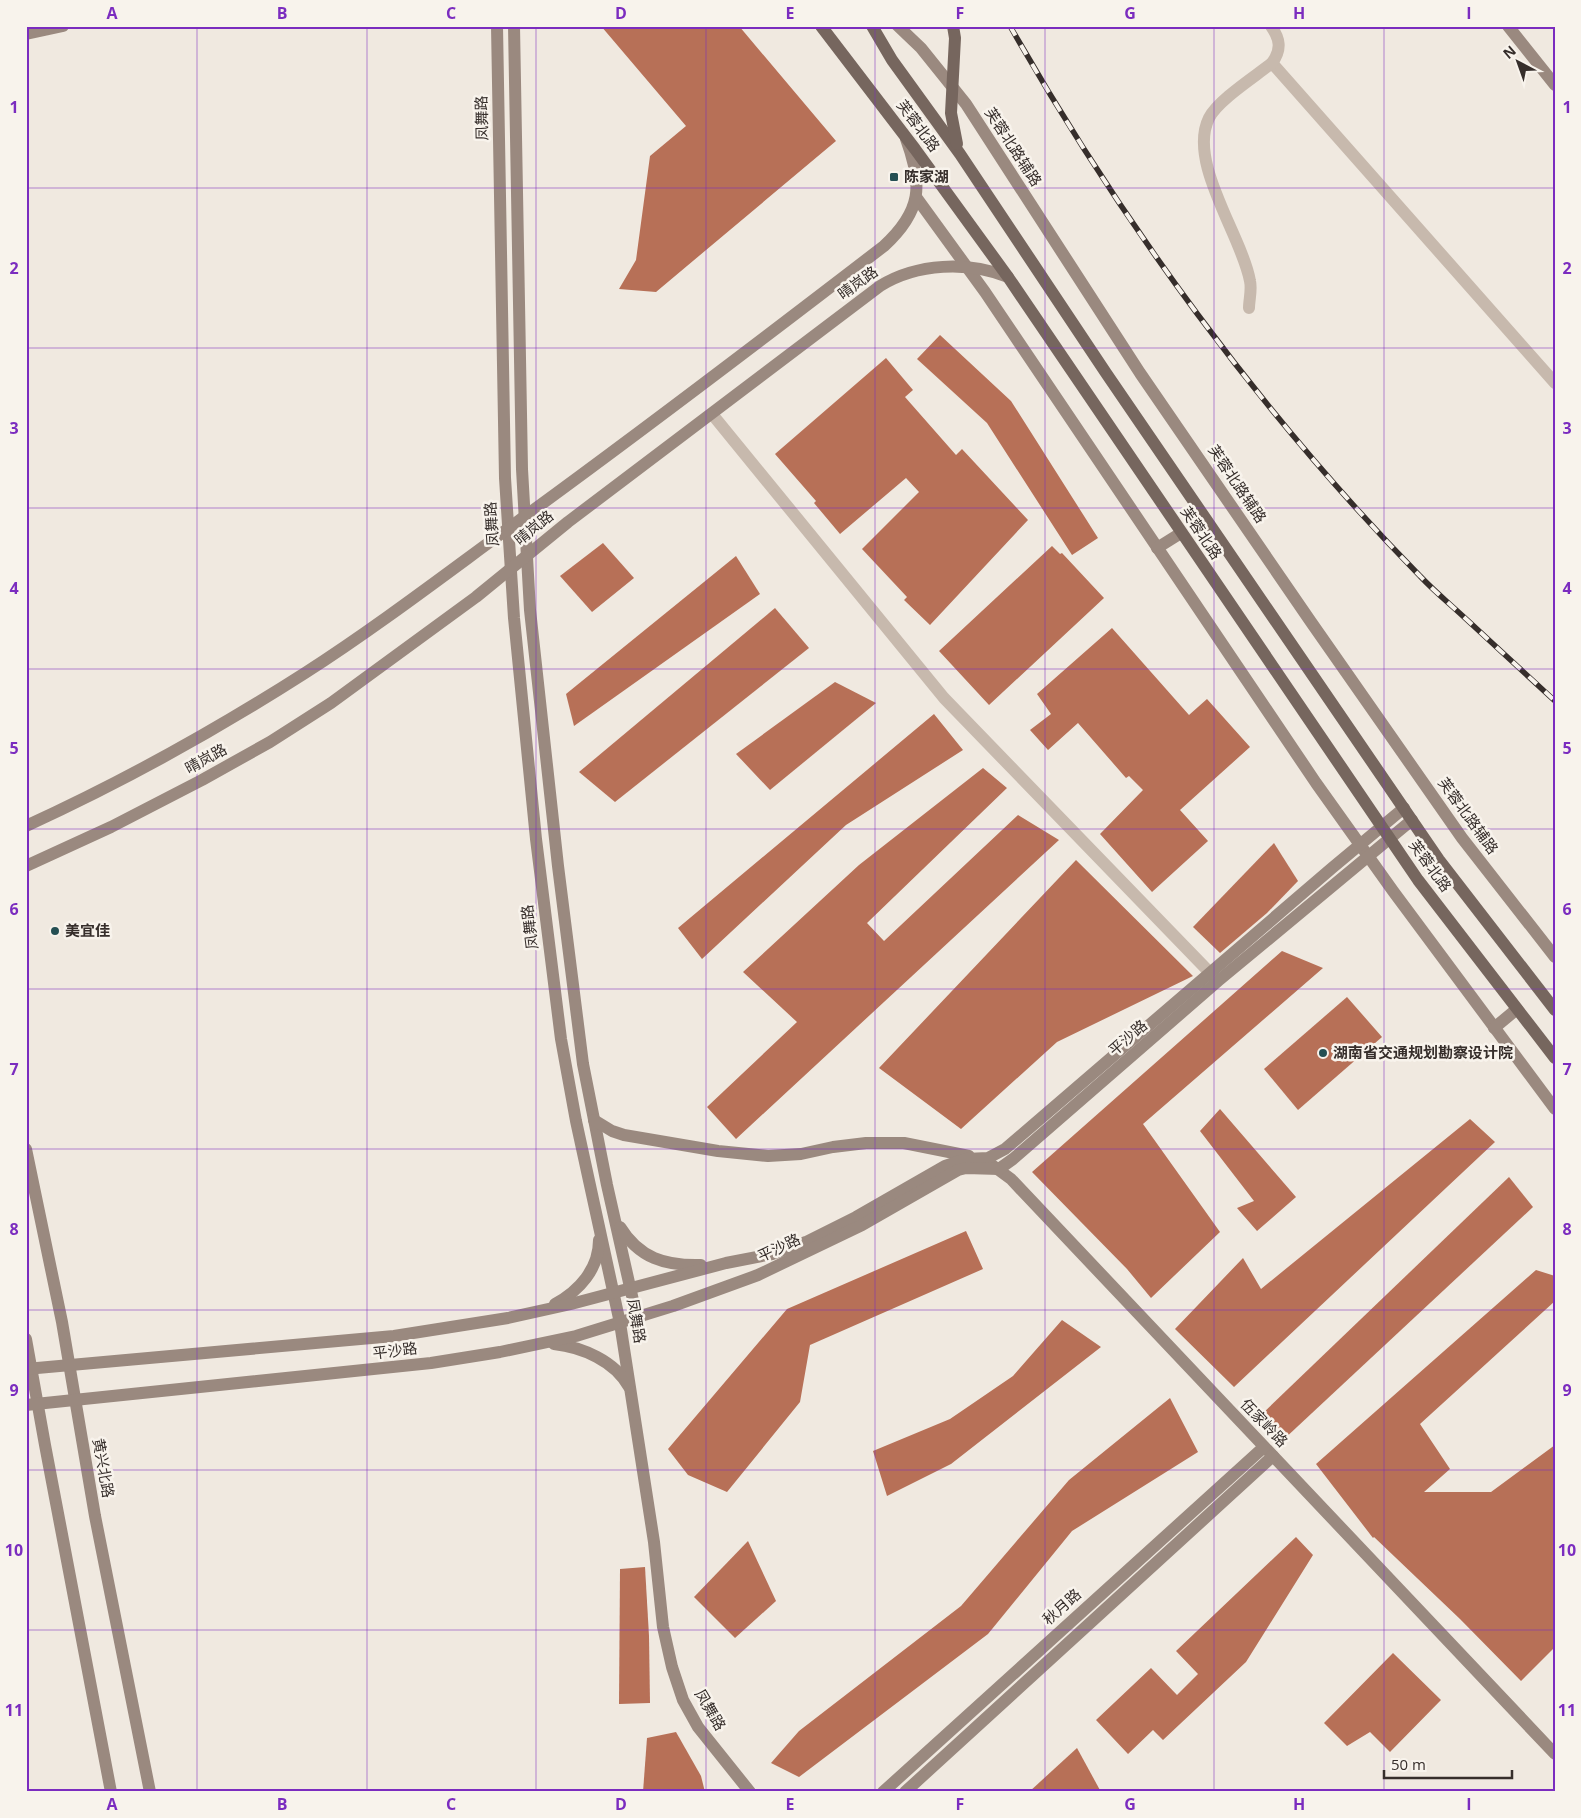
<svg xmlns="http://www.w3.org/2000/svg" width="1581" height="1818" font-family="'Open Sans','Noto Sans SC',sans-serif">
	<rect width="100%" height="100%" fill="#f0e9e0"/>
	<g fill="#b77057">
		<path d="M601,26h138l97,115 -180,151 -37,-3 17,-29 14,-104 36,-30z"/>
		<path d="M940,335l71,66 87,137 -26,17 -85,-132 -70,-64z"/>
		<path d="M886,358l27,32 -8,7 51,58 6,-6 66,71 -98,105 -26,-25 3,-3 -45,-48 57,-57 -13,-14 -66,56 -26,-31 2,-2 -41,-47z"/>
		<path d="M603,543l31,35 -42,34 -32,-36z"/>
		<path d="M1052,546l8,8 2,-1 42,45 -115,107 -50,-54z"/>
		<path d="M736,556l24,38 -186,132 -8,-32z"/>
		<path d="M775,608l34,40 -194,154 -36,-30z"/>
		<path d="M1112,628l77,87 18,-16 43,48 -70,63 28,31 -56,51 -52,-58 43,-44 -14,-14 -3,2 -48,-55 -30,27 -18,-20 21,-16 -14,-20z"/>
		<path d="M835,682l41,21 -106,87 -34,-36z"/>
		<path d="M934,714l29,36 -117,75 -144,134 -24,-31z"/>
		<path d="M983,768l24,20 -140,135 17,18 134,-126 41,25 -323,299 -29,-32 90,-85 -54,-50 116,-107z"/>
		<path d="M1274,843l24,38 -31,32 -47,40 -27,-26z"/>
		<path d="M1076,860l117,116 -136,66 -96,87 -82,-61z"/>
		<path d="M1282,951l41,17 -180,156 77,108 -69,66 -24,-29 -95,-97z"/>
		<path d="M1347,997l35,40 -84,73 -34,-41z"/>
		<path d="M1220,1109l76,88 -39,34 -20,-23 17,-7 -54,-70z"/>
		<path d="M1470,1119l25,23 -261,245 -59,-58 68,-71 18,31z"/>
		<path d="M1509,1177l24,30 -251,234 -21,-26z"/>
		<path d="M966,1231l17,38 -173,76 -10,57 -73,90 -39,-17 -20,-26 119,-140z"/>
		<path d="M1536,1270l19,6v25l-135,123 30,45 -26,23h67l64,-47v202l-34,34 -61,-62 -86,-82 -1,1 -57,-74z"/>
		<path d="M1062,1320l39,27 -150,117 -64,32 -14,-45 77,-32 63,-43z"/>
		<path d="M1170,1398l28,54 -126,79 -84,103 -189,143 -28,-14 28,-32 162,-125 108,-126z"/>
		<path d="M1296,1537l17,18 -67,107 -83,78 -10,-10 -25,24 -32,-34 55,-52 26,27 21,-21 -22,-23z"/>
		<path d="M748,1541l28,60 -41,37 -41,-41z"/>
		<path d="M645,1567l4,69 1,67 -31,1 1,-135z"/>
		<path d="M1393,1653l48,47 -51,52 -20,-20 -23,14 -23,-23z"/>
		<path d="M676,1732l25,44 4,16h-62l4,-54z"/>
		<path d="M1077,1748l24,44h-72z"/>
	</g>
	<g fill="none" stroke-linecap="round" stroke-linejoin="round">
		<g stroke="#c7b9ad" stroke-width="12">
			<path d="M1272,63l283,320"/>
			<path d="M1249,308c0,-8 3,-18 1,-27 -8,-45 -63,-119 -41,-163 9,-18 47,-42 63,-55 10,-14 8,-24 -1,-37"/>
			<path d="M712,414l232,284 273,282"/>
		</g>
		<g stroke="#9a897f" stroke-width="12">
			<path d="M497,26l8,452 9,140 22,221 25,200 15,82 44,202 34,219 9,85 9,40 11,33 15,27 52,65"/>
			<path d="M514,26l8,443 8,141 28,256 25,198 24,121 30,133"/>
			<path d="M898,26l23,22 45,56 174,269 171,249 151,216 93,119"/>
			<path d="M1508,26l47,59"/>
			<path d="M26,34l37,-8"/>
			<path d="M916,197l69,95 331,491 77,108 162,218"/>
			<path d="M1157,548l24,-15"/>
			<path d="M26,826c96,-44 190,-96 279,-153 73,-47 142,-100 212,-151 124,-90 246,-183 367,-276 38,-35 39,-61 22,-107"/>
			<path d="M26,866l85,-39 91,-47 68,-38 61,-39 145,-106 92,-75 312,-236c37,-23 88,-25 128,-9"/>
			<path d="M1494,1028l23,-19"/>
			<path d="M594,1120l18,11 12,4 94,16 50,5 33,-2 32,-7 33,-4h38l65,13"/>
			<path d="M26,1149l36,173 33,194 55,276"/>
			<path d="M992,1165l19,14 544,575"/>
			<path d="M620,1227c19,31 45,39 81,38"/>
			<path d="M555,1304c24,-13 44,-35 44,-64"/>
			<path d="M26,1339l19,106 66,347"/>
			<path d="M554,1344c28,3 61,17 75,43"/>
			<path d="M26,1369l368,-33 114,-18 63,-14 155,-41 46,-9 34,-12 50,-25 89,-51 21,-7 22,-1 17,-9 327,-281 72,-60"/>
			<path d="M26,1405l405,-42 69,-11 76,-16 97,-30 85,-31 104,-50 96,-55 8,-2 33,1 14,-10 205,-178 194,-161"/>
			<path d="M883,1792l381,-345"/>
			<path d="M905,1792l368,-336"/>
		</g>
		<g stroke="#76665e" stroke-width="12">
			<path d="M821,26l94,123 93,128 410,603 137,178"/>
			<path d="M872,26l20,34 68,94 146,219 333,487 116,150"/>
			<path d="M953,26l2,12 -4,75 6,31"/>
		</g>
		<defs>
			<path id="rail" d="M1010,26c112,197 252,389 410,550 14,15 30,28 45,42 30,28 60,55 90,83"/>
		</defs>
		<use href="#rail" stroke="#362e2b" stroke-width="5.5"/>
		<use href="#rail" stroke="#f8f3ec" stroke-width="4" stroke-dasharray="11" stroke-linecap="butt"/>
	</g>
	<path fill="none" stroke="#7b2cbf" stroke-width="1" stroke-opacity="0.55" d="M197,26v1766M367,26v1766M536,26v1766M706,26v1766M875,26v1766M1045,26v1766M1214,26v1766M1384,26v1766M26,188h1529M26,348h1529M26,508h1529M26,669h1529M26,829h1529M26,989h1529M26,1149h1529M26,1310h1529M26,1470h1529M26,1630h1529"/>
	<g fill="#254f53" stroke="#f8f3ec" stroke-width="2">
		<rect x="889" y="172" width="10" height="10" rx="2.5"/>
		<circle cx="55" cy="931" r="5"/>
		<circle cx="1323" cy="1053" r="5"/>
	</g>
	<g text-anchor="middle" stroke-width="5" stroke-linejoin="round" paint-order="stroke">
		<g font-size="15" fill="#362e2b" stroke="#f8f3ec">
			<text transform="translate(482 118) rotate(-91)" y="5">凤舞路</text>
			<text transform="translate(918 126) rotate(53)" y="5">芙蓉北路</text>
			<text transform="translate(1013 147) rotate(57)" y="5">芙蓉北路辅路</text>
			<text transform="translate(858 283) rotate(-36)" y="5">晴岚路</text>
			<text transform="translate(1237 484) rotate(56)" y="5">芙蓉北路辅路</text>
			<text transform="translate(492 524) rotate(-94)" y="5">凤舞路</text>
			<text transform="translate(534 528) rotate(-39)" y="5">晴岚路</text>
			<text transform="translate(1201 533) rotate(56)" y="5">芙蓉北路</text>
			<text transform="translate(206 759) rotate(-29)" y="5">晴岚路</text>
			<text transform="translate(1468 816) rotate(54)" y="5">芙蓉北路辅路</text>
			<text transform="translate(1430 866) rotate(54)" y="5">芙蓉北路</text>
			<text transform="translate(530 927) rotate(-97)" y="5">凤舞路</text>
			<text transform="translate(1128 1038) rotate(-41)" y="5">平沙路</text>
			<text transform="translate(779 1248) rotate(-25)" y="5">平沙路</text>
			<text transform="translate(636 1321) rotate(80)" y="5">凤舞路</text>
			<text transform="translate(395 1351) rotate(-7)" y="5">平沙路</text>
			<text transform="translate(1264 1423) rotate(46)" y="5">伍家岭路</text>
			<text transform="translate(103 1468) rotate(80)" y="5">黄兴北路</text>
			<text transform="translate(1062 1607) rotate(-42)" y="5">秋月路</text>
			<text transform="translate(710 1710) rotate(59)" y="5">凤舞路</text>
		</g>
		<g font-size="15" font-weight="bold" fill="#362e2b" stroke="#f8f3ec" text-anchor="start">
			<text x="904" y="182">陈家湖</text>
			<text x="65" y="936">美宜佳</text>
			<text x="1333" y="1058">湖南省交通规划勘察设计院</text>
		</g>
	</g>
	<rect width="1581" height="1818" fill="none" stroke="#f8f3ec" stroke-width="55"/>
	<g transform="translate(1518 62) rotate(319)" stroke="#f8f3ec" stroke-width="4" paint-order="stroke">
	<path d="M0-4L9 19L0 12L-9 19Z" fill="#362e2b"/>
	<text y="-8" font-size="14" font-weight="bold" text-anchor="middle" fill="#362e2b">N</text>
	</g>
	<path d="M1384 1770v8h128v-8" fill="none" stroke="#362e2b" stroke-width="2.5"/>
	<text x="1391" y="1770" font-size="15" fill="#362e2b" stroke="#f8f3ec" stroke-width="4" paint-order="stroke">50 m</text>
	<rect x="28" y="28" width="1526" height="1762" fill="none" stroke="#7b2cbf" stroke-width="2"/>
	<g font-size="16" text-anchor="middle" font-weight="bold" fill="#7b2cbf">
		<text x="112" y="19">A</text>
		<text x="282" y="19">B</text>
		<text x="451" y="19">C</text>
		<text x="621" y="19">D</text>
		<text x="790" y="19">E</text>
		<text x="960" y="19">F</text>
		<text x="1130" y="19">G</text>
		<text x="1299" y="19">H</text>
		<text x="1469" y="19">I</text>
		<text x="14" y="113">1</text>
		<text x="1567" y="113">1</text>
		<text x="14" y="274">2</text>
		<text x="1567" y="274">2</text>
		<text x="14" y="434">3</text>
		<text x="1567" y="434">3</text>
		<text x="14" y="594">4</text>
		<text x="1567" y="594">4</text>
		<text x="14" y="754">5</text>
		<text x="1567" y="754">5</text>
		<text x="14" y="915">6</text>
		<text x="1567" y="915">6</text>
		<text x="14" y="1075">7</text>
		<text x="1567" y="1075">7</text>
		<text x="14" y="1235">8</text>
		<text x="1567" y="1235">8</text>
		<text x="14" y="1396">9</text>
		<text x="1567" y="1396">9</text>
		<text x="14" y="1556">10</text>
		<text x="1567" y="1556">10</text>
		<text x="14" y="1716">11</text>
		<text x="1567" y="1716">11</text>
		<text x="112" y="1810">A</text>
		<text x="282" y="1810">B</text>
		<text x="451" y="1810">C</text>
		<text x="621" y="1810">D</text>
		<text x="790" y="1810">E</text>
		<text x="960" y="1810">F</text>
		<text x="1130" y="1810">G</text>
		<text x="1299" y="1810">H</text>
		<text x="1469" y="1810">I</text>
	</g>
</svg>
